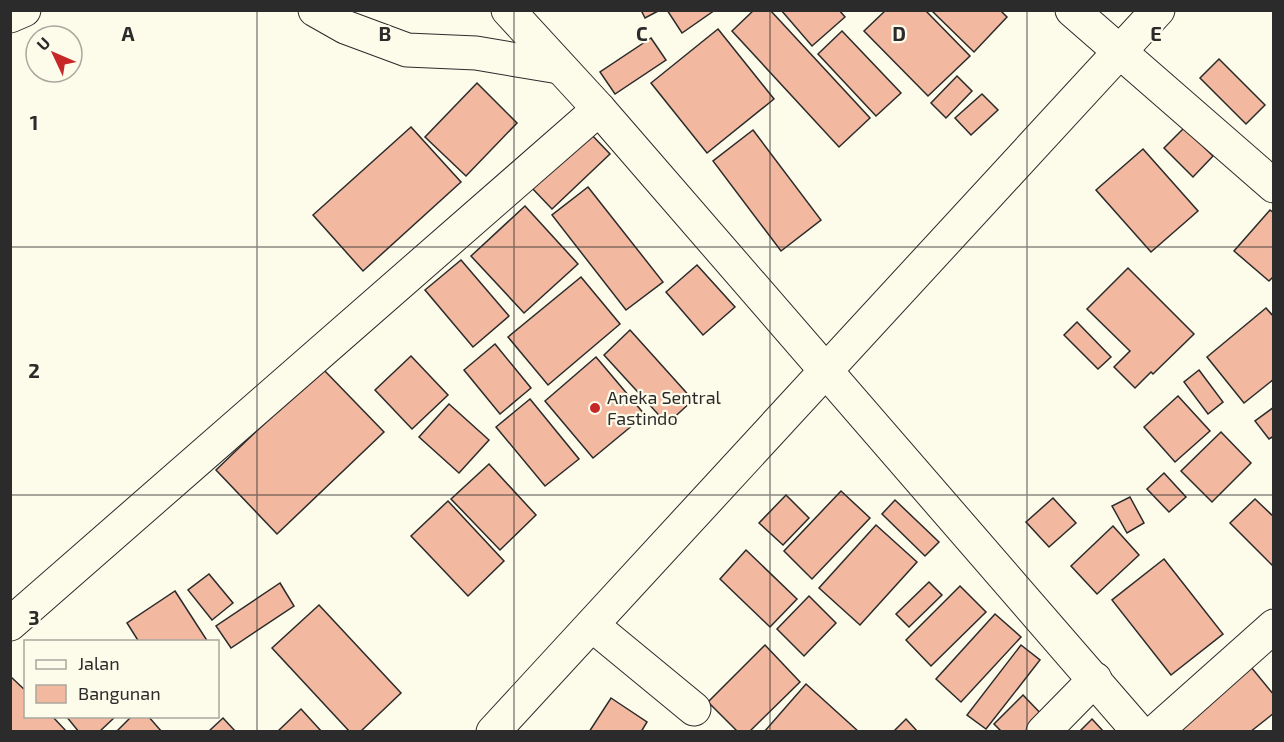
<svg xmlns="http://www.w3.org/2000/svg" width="1284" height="742" font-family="'Exo 2',sans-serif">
	<rect width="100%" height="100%" fill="#fdfbea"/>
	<g fill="#f2b8a0" stroke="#2b2b2b" stroke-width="1.5">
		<path d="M641,10h19l-15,8z"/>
		<path d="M667,10h48l-33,23z"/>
		<path d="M754,10h16l100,108 -31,29 -107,-116z"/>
		<path d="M781,10h58l6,7 -33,29z"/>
		<path d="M886,10h39l45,46 -42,40 -64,-65z"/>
		<path d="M931,10h69l7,7 -33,35z"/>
		<path d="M718,29l56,70 -67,54 -56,-70z"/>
		<path d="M842,31l59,62 -25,23 -58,-62z"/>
		<path d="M651,38l15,22 -51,34 -15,-22z"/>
		<path d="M1219,59l46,46 -19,19 -46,-46z"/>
		<path d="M957,76l15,15 -26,27 -15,-15z"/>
		<path d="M477,83l40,40 -51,53 -41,-39z"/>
		<path d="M982,94l16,16 -27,25 -16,-17z"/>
		<path d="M411,127l50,55 -98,89 -50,-56z"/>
		<path d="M1184,128l29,28 -20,21 -29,-29z"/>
		<path d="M753,130l68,90 -40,31 -68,-90z"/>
		<path d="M589,132l21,22 -58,55 -21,-22z"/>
		<path d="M1143,149l55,62 -47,41 -55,-62z"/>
		<path d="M588,187l75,95 -37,28 -74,-95z"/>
		<path d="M525,206l53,58 -54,49 -53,-57z"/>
		<path d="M1270,210l4,3v63l-5,5 -35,-30z"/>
		<path d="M461,260l48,56 -36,31 -48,-57z"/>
		<path d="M697,265l38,42 -32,28 -37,-43z"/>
		<path d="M1128,268l66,66 -41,40 -2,-2 -16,16 -21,-21 16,-16 -43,-42z"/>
		<path d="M581,277l39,47 -72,61 -40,-48z"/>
		<path d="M1266,308l8,9v62l-30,24 -37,-46z"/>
		<path d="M1077,322l34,35 -13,12 -34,-34z"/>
		<path d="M630,330l63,70 -26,24 -63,-69z"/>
		<path d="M495,344l36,44 -31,26 -36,-44z"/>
		<path d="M411,356l37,39 -36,34 -37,-39z"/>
		<path d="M596,357l49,58 -52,43 -48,-57z"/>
		<path d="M322,368l62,64 -107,102 -61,-64z"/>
		<path d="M1199,370l24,32 -15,12 -24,-32z"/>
		<path d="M1178,396l32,35 -35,31 -31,-35z"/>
		<path d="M530,399l49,60 -34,27 -49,-59z"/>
		<path d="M449,404l40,36 -30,33 -40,-36z"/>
		<path d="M1274,407v29l-5,3 -14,-18z"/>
		<path d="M1221,432l30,31 -39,39 -31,-31z"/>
		<path d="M489,464l47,51 -36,35 -49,-51z"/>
		<path d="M1164,473l22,24 -17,15 -22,-23z"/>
		<path d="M841,491l29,27 -58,61 -28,-28z"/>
		<path d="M786,495l23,23 -26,27 -24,-22z"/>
		<path d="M1130,497l14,26 -17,10 -15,-27z"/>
		<path d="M1053,498l23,25 -27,24 -23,-25z"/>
		<path d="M1255,499l19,18v50l-44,-44z"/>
		<path d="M895,500l44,42 -14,14 -43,-42z"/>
		<path d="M448,501l56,60 -36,35 -57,-60z"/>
		<path d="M876,525l41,37 -57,63 -41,-37z"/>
		<path d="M1113,526l26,29 -42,39 -26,-28z"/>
		<path d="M746,550l51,49 -27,28 -50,-48z"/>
		<path d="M1164,559l59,75 -52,41 -59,-75z"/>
		<path d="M209,574l24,29 -21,17 -24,-30z"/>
		<path d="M929,582l13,13 -33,32 -13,-13z"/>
		<path d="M280,583l14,23 -63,42 -15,-22z"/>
		<path d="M960,586l26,26 -55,54 -25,-26z"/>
		<path d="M175,591l33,51h-69l-12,-19z"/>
		<path d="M809,596l27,27 -32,33 -27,-27z"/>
		<path d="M319,605l82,88 -41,39h-10l-78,-84z"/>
		<path d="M995,614l26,23 -60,65 -25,-23z"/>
		<path d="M765,645l35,37 -51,50h-11l-30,-30z"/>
		<path d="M1021,645l19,15 -54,69 -19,-14z"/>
		<path d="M1246,661l28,34v18l-24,19h-75z"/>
		<path d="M10,676l16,15v25h26l15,16h-57z"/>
		<path d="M806,684l53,48h-95z"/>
		<path d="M1023,695l23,24 -12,13h-32l-8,-8z"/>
		<path d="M611,698l36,24 -6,10h-52z"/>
		<path d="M301,709l21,23h-45z"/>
		<path d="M66,716h50l-17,16h-20z"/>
		<path d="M132,716h16l14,16h-46z"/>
		<path d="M223,718l13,14h-28z"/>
		<path d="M906,719l12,13h-25z"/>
		<path d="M1092,719l12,13h-25z"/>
	</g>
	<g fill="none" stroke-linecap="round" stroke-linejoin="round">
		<defs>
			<g id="minor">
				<path d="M315,10l30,17 62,23 69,3 83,14"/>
				<path d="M508,10l91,99 540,623"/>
				<path d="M1072,10l202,176"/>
				<path d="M10,16l14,-6"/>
				<path d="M10,624l589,-515"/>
				<path d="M592,625l102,84"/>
				<path d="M1043,732l52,-53"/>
				<path d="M1155,732l119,-106"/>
			</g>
			<path id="highway" d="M493,732l665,-722"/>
		</defs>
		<use href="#minor" stroke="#2b2b2b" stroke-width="35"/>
		<use href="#highway" stroke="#2b2b2b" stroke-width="35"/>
		<use href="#minor" stroke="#fdfbea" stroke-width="33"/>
		<use href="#highway" stroke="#fdfbea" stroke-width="33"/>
	</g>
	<path fill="none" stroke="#2b2b2b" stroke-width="1.5" stroke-opacity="0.55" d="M257,10v722M514,10v722M770,10v722M1027,10v722M10,247h1264M10,495h1264"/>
	<circle fill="#c62828" stroke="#fdfbea" stroke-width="2" cx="595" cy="408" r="6"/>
	<g text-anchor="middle" stroke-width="4.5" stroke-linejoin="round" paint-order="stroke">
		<g font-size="18" fill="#2b2b2b" stroke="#fdfbea" text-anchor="start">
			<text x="607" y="404">Aneka Sentral<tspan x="607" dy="21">Fastindo</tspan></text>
		</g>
	</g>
	<g font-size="20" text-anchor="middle" font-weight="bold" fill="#2b2b2b" stroke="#fdfbea" stroke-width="4.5" stroke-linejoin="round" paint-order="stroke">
		<text x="128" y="41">A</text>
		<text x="385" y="41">B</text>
		<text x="642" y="41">C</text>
		<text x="899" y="41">D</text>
		<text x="1156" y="41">E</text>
		<text x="34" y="130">1</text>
		<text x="34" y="378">2</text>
		<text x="34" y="625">3</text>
	</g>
	<rect width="1284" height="742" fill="none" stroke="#2b2b2b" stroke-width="24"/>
	<rect x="24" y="640" width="195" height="78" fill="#fdfbea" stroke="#a9a89e" stroke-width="1.5"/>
	<rect x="36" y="660" width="30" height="9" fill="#fdfbea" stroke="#a9a89e" stroke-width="1.5"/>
	<text x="78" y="670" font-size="18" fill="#2b2b2b">Jalan</text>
	<rect x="36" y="685" width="30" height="18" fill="#f2b8a0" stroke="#a9a89e" stroke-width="1.5"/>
	<text x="78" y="700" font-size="18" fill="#2b2b2b">Bangunan</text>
	<g transform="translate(54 54) rotate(314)"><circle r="28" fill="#fdfbea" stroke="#a9a89e" stroke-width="1.5"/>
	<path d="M0-4.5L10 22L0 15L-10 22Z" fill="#c62828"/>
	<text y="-9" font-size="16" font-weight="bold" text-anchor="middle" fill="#2b2b2b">U</text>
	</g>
</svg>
